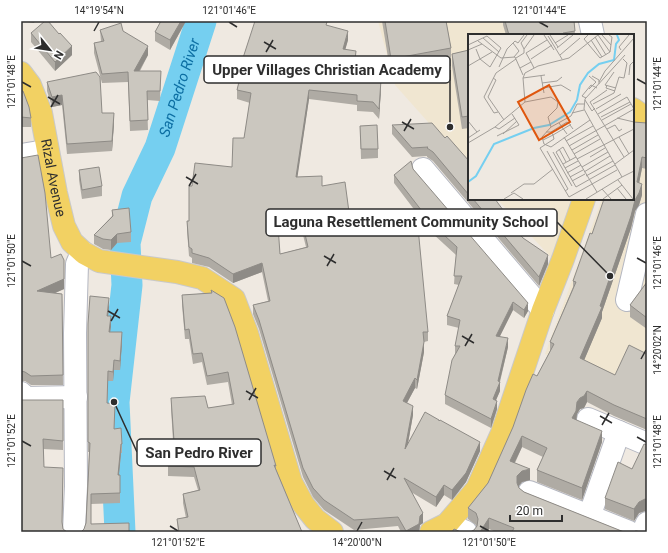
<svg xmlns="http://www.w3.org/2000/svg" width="668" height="553" font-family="Roboto,sans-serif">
	<rect width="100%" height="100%" fill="#efe9e1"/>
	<g fill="#f0e6d1">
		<path d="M378,21h192l5,14h-106v133l-74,-83z"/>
		<path d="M647,131v268l-102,-45 57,-155h31z"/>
		<path d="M497,199h83l-23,65z"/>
	</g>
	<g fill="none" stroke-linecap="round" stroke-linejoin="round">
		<path stroke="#75cff0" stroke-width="31" id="s1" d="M120,532l-6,-130 13,-117 -2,-42 12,-47 23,-48 41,-127"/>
		<defs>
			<g id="minor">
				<path d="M590,21l3,14"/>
				<path d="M21,155l18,-3"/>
				<path d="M423,169l120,141"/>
				<path d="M627,300l20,-86"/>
				<path d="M21,393l5,5 50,-1"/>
				<path d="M588,419l59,25"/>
				<path d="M529,492l100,40"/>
				<path d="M589,517l30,-85"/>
				<path d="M447,524l19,8"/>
				<path d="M74,532l2,-46 -1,-153 2,-69 3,-7 4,-4"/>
				<path d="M643,532l4,-9"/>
			</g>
			<g id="major">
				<path id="s2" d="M21,73l9,12 11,28 15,80 8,33 8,16 12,11 15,8 78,11 25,6 32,21 13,34 44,149 12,22 12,15 17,13"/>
				<path d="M633,109l14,10"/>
				<path d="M431,532l16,-8 30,-35 25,-56 41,-123 20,-51 21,-60"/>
			</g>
		</defs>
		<use href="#minor" stroke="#b4b7c1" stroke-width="24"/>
		<use href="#major" stroke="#c9c9c9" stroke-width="24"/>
		<use href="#minor" stroke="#fff" stroke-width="22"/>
		<use href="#major" stroke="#f2d163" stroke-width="22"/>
	</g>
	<g fill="#afaba4" fill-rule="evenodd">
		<path d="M22,21h13l-1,2z"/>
		<path d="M161,21h25l-16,29 -15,-9v-9z"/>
		<path d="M382,21h64l5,27v18l-60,10z"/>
		<path d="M503,21h71l1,14h-69l-3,-10z"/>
		<path d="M327,25l21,15 -3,9 11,11 -2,18 27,11 -2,30 -6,-7 -16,-1v-6l-48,-6 -12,78 25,9 106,146v9l-4,1v10l-7,37 -2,-1 -8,15 6,12 -5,29 72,7 -14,31 -14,18 -8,-5 -8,12 -25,-15 12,31 -3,2 -1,7h-18l-3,-6 -44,4 -30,-20 -11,-13 -10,-20 -44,-148 -6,-15v-9l15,-4 -6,-29 -29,11 -24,-16 -17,-4v-5l-3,-2 -2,-25v-10h2l3,-35 40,-19 12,-29 6,-35 -13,-4v-9l5,-21v-8zM302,231l4,16 -26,7 -2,-18z"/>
		<path d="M100,30l23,1 25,24 -8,16h21l-1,30 -13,-1 1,30 -18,1 -2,-49 -26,1 -8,-30v-10l7,-1z"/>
		<path d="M31,33l41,22 -17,16 -24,-29z"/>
		<path d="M469,50v78l-7,1 -10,-63v-12z"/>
		<path d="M47,82l55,31 12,10 -2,28 -45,3 -5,-49 -10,2 -5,-16z"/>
		<path d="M21,91l10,27v9h-10z"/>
		<path d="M647,123v46l-5,-1 -3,15 3,12 -3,10 -4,6 -4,17 -29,84v6l-18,42 31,15 32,-21v76l-33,-14 -27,-14 -3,6 -4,1 -3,5 -1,6 26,22 -20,58 -45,-18v-12l6,-13 -21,-10 -7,16 15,17 -8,2 -4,4 1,2 5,4 100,40h-128l-7,-3 -2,3h-17l4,-2 3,-3 -1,-2 -8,-6v-11l20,-25 49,-107 13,-25v-9l23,-55v-6l19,-47z"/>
		<path d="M392,125l53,13 24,23v38h26l19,29 34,36 -9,22 -106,-125 -6,-4v-1l-15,1 -20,-23z"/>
		<path d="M360,126l18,23v9l-17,1z"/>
		<path d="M21,158l30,100 13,31 -9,4 7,1 1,91h-32l-6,-4h-4z"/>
		<path d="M413,169l115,142 -4,7 -11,-8 -13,26 8,11 -8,35v9l-4,9 1,9 -6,19 -46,-24v-9l10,-41v-8l4,-18 -12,-3v-9l12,-31 -5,-1 2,-29 -24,-22 -38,-50v-8z"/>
		<path d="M79,170l23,16v10l-20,3 -3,-19z"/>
		<path d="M112,210l19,22v10l-14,1 -6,7 -8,-1 -9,-5v-9l18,-19z"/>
		<path d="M647,282v47l-17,-12v-12z"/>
		<path d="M211,290l65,176v3l26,63h-124l-1,-13 9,-1 -3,-15v-9l15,-4 -4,-13 -26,-1v-35h5l-2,-33v-10l37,10 24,-3 -4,-23 -21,3 -5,-23 -9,2 -4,-25h-4l-3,-34v-10l29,-2z"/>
		<path d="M109,308l-1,8 3,10 -1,6 12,10 -2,28h-6l-1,11h-5l-1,22 8,10 -1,16 8,15v9h-1l-2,22h1v28l-29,1v20l-7,5 2,-6 3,-71h-1v-128z"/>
		<path d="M22,400h41v50l-20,-1 1,18 19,11 -1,45 1,6 -42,3z"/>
		<path d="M647,445v66h-2l-6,2 -5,8 -29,-12v-11l27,-29z"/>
	</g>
	<g fill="#8e8b86">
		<path d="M181,21h5l-16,29v-10z"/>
		<path d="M348,31v9l-5,18v-9z"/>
		<path d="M72,46v9l-17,16v-9z"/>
		<path d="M148,46v9l-14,25v-9z"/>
		<path d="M356,51v9l-3,27v-9z"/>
		<path d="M381,80v9l-2,30v-10z"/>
		<path d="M309,90v9l-13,88v-10z"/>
		<path d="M62,95v10l-10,2v-10z"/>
		<path d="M114,113v10l-2,28v-10z"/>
		<path d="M642,157v11l-5,26v-12z"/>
		<path d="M642,184v11l-3,10 -4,6 -4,17 -29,84v6l-22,52v-12l20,-52 35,-106z"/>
		<path d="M117,234v9l-6,7v-10z"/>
		<path d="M548,255v9l-9,22v-9z"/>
		<path d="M64,260v29l-27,12v-10z"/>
		<path d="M262,263v9l-29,11v-9z"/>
		<path d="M109,298v10l-2,17v-9z"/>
		<path d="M513,302v8l-17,34v-8z"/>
		<path d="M528,303v8l-4,7v-8z"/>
		<path d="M111,316v10l-2,15v-9z"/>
		<path d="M122,332v10l-2,28v-9z"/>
		<path d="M508,338v9l-9,37 1,-2v9l-7,16v-8l5,-18z"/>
		<path d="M424,342v10l-7,37v-9z"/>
		<path d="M114,360v10l-1,11v-9z"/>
		<path d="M415,378v10l-12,22v-9z"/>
		<path d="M587,391v11l-3,6 -4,1 -3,5 -1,8 -4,-4 5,-16z"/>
		<path d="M497,401v8l-6,19v-9z"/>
		<path d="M413,406v9l-8,44v-10z"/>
		<path d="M602,431v11l-20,58v-12z"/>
		<path d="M522,436v11l-12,25v-11z"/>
		<path d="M480,442v9l-14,31 -14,18v-10z"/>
		<path d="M121,444v9l-3,31v-9z"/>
		<path d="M530,469v11l-8,2 -5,6v-12l5,-5z"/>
		<path d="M444,485v10l-8,12v-10z"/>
		<path d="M645,499v12l-6,2 -5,8v-12l5,-7z"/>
		<path d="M423,513v10l-3,2 -1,7h-13v-1z"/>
		<path d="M489,518v11l-2,3h-7z"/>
	</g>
	<g fill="#cbc7bf" stroke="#8e8b86" fill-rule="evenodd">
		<path d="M45,21h3l11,13 1,-1 12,13 -17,16 -24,-29z"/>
		<path d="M161,21h20l-11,19 -15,-8z"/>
		<path d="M255,21h71l1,1 -1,3 22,6 -5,18 13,2 -3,27 28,2 -2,29 -6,-7 -16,-1v-6l-48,-5 -13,87 26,-1v10l23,-4 6,45 66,-10 11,115h-5l1,10 -7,38 -2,-2 -12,23 10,5 -8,43 20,-37 14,8v1l1,-1 40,22 -14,31 -14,17 -8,-5 -8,12 -32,-19 19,35 -3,3 -1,8 -13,7 -8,-14 -44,3 -30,-20 -11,-12 -10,-20 -44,-148 -6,-15 17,-4 -8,-38 -29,11 -24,-16 -17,-5v-4l-3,-2 -2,-26h2v-35h3l3,-23 37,4 1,-29h11l7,-45 -14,-3 7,-29h-2zM302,221l6,26 -28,7 -2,-28z"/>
		<path d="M385,21h61l5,27 -60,11z"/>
		<path d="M505,21h69l1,10 -12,2 1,2h-55z"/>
		<path d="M121,23l2,8 25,15 -14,25h27l-1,20h-13l1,29 -18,1 -2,-49 -26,2 -8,-31 10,-2 -4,-11z"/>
		<path d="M469,50v66l-7,1 -10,-63z"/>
		<path d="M96,72l4,5 2,36h12l-2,28 -45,3 -5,-49 -10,2 -5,-15z"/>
		<path d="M21,91h2l6,16 2,11 -10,-1z"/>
		<path d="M633,122l14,1v35l-5,-1 -5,25 5,2 -3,9 -4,7 -4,16 -31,90 2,1 -22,51 35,17 14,-30 18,9v65l-33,-14 -27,-14 -3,5 -4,2 -3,4 -1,9 -4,7 30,13 -20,57 -45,-18 10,-22 -25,-12 -12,25 20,8 -8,2 -5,5v7l2,5 5,4 100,40h-112l2,-4 -25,-10 -9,14h-10l4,-2 3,-4 1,-7 -2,-6 -8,-5 20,-25 25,-56 13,-37 7,-16 4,2 17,-32 -4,-2 26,-60 -3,-1 17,-48 2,1 12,-35h29z"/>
		<path d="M432,123l13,15 2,-2 22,25v34l-36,-43 -6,-4 1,-1 -16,1 -20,-23z"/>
		<path d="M377,125l1,24h-17l-1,-23z"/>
		<path d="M38,155l7,38 6,65 10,-4 3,6v19l-27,12 25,3 1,81 -32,1 -6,-4 -4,-1v-213z"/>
		<path d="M411,161l2,8 115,134 -4,7 -11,-8 -17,34 12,2 -10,43 2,1 -7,17 4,2 -6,18 -46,-24 7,-35 8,-14h-5l5,-26 -13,-4 15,-40h-8l3,-29 -25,-23 -38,-49z"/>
		<path d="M99,167l3,19 -20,4 -3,-20z"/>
		<path d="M473,199h22l19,26 -2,2 11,11 25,17 -9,22z"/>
		<path d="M129,208l2,24 -14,2 -6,6 -8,-1 -9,-4 19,-19 -1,-6z"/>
		<path d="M647,282v36l-17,-13z"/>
		<path d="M211,290l13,8 11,29 41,139 -2,-1 28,67h-123l-2,-13 11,-2 -5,-23 17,-4 -6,-23 -26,-1v-25h6l-3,-43 34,-2 3,12 26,-4 -6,-32 -21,4 -5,-23 -9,1 -4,-25 -4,1 -3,-35 30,-2z"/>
		<path d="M90,296l19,2 -2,18h4l-2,16h13l-2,29 -6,-1 -1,12 -5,-1 -1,32 8,1 -1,25 7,-1 1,16h-1l-3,31h2v18l-29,1v30l38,-1v9h-48l3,-3 2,-6 4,-80 -2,-1v-118z"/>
		<path d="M21,400h42v41l-20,-2 1,28 19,1 -1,54 1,7 4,3h-46z"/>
		<path d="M644,444l3,1v55l-2,-1 -6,3 -5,7 -29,-11 13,-36 14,7z"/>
		<path d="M454,529l7,3h-9z"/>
		<path d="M636,531l5,1h-8z"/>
	</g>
	<path fill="none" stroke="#2e2e2e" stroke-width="1.5" d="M229,22l8,5M539,22l9,5M94,31l5,-9M264,42l12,7M266,52l7,-12M637,79l9,5M22,82l9,5M48,97l12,7M51,107l7,-12M402,122l12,7M404,131l7,-12M186,177l12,7M189,186l7,-12M324,256l12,7M637,258l9,5M22,261l9,5M327,266l7,-12M108,311l12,7M111,321l7,-12M462,336l12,7M465,346l7,-12M641,359l5,-9M246,391l12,7M249,400l7,-12M600,416l12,7M602,425l7,-12M637,437l9,5M22,441l9,5M384,471l12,7M387,480l7,-12M170,526l8,5M480,526l9,5M357,531l5,-9"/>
	<g text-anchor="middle" stroke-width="3" stroke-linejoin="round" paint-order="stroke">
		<g font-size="14" fill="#2e2e2e" stroke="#fff">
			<text dy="5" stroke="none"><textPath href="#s2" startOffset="111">Rizal Avenue</textPath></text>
		</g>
		<g font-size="15" font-style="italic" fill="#0d6fa3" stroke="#fff">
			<text dy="5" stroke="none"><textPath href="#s1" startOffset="455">San Pedro River</textPath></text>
		</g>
	</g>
	<g transform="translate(468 34)">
		<rect width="166" height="166" fill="#efe9e1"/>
		<path fill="none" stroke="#75cff0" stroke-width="2" d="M0,148l8,-6 18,-32 40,-16 15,-3 21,-13 7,-12 3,-15 8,-12 11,-9 15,-4 2,-16 3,-4 -2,-5"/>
		<path fill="none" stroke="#a29e99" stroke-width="1" d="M76,1l10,15M82,1l8,12M120,1l-4,4 16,19 10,-6 2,-15 -3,-2M130,1l12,17M134,1l9,10M80,2l14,23M127,3l11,18M15,4l16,14M123,6l11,17M10,7l23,17 14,-1 8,18M45,9l6,8 -5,6M87,9l13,-8M0,11l19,-9 14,12 -11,19 -10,-8 -4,-10M89,14l16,-13M56,15l-3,-6 6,-8M0,16l14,-6M153,16l-2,-3 10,-12M92,21l20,-17M48,24l8,-5v-4l10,-14M63,25l21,-14M63,28l-5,-9 21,-13M0,32l24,-14M31,33l8,-18 8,-8 3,2 6,-8M52,34l11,-6 3,6M137,37l29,-33M146,38l-9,13 11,3M161,41l1,-10 4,-4M73,42l3,17M124,42l7,4v4M25,44l3,2 -8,17 16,23M55,44l22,-3M131,48l6,-11M74,49l15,-2 5,-4M139,51l-1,3 9,3M75,54l18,-3 10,6M121,55l7,-7 -7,-6M139,56l-17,12 34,55M118,64l-4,-2 9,-11 6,3M117,66l7,11 3,-3M125,70l21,-11 5,-16 5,1 3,-15 -4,-4M128,75l25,-15M30,78l-4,1 -10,-16 12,-24 20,-14M104,79l12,-3M130,80l29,-17 7,12M133,83l29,-15M149,84l17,4M122,86l-6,-11 1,-10 40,-44M134,86l29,-16M0,87l9,11M91,89l8,11M27,93l4,2 16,-11M83,93l20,-11 6,-12h7M139,95l8,-4 4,6 3,-2M78,98h5l2,3 17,-10 3,4M83,98l16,-10 4,3M35,100l14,-13M29,102l22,-11 -7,-11M96,103l33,55M151,103l10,17M0,104l12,-8M75,106l10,-5 1,4 -14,9 29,49 48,-27M98,107l27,-15M0,109l27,-16 30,-25M101,112l65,-37M91,115l7,13M104,116l26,-15M79,117l21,38 -3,2M85,118l19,34M106,120l26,-15M122,123l15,-9M109,125l57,-30M102,126l-7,-13 -7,5 20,35 39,-22M95,130l13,-7M147,130l19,-14M114,133l26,-15M97,134l13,-7M116,138l26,-16M99,139l14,-8M118,142l27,-15M102,143l13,-7M154,143l12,-6M150,146l15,19M104,147l13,-7M149,154l9,11M134,155l9,10M43,159l13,-9h10l19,-15M36,165l10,-6 9,6M118,165l36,-22 -32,-57 -39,27 -7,-3 -2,-7 9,-10 -3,-10 9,-9 1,-6 -7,-5 -26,5 -2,-24 2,-5 13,-7 31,-8 29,-23M135,165l19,-14"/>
		<path fill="#df570e" fill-opacity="0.15" stroke="#df570e" stroke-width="2" d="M81,51l21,37 -31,18 -21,-38z"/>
		<rect width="166" height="166" fill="none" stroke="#2e2e2e" stroke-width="2"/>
	</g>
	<path fill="none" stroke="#2e2e2e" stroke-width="1.5" d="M450 127L450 70M610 276L557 222M114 402L137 452"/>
	<g fill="#2e2e2e" stroke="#fff" stroke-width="1.5">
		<circle cx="450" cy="127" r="4"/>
		<circle cx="610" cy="276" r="4"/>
		<circle cx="114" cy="402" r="4"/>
	</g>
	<g fill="#fff" stroke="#2e2e2e" stroke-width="1.5">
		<rect x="204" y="56" width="246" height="27" rx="4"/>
		<rect x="266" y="209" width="291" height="27" rx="4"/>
		<rect x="137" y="439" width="124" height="27" rx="4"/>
	</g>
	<g font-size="15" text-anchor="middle" font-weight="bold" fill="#2e2e2e">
		<text x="327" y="75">Upper Villages Christian Academy</text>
		<text x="411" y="227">Laguna Resettlement Community School</text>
		<text x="199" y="458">San Pedro River</text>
	</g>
	<rect width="668" height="553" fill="none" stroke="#ffffff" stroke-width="44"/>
	<g transform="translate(50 50) rotate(120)" stroke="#ffffff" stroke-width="3" paint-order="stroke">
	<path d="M0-3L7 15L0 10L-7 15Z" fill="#2e2e2e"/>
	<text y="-6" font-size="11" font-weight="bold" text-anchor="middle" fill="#2e2e2e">N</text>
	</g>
	<path d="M510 515v6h52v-6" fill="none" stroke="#2e2e2e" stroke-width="2"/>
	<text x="516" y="515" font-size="12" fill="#2e2e2e" stroke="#ffffff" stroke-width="3" paint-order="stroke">20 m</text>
	<rect x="22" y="22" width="624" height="509" fill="none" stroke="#2e2e2e" stroke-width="1.5"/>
	<g font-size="10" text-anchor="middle" fill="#2e2e2e">
		<text x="99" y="14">14°19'54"N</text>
		<text x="229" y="14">121°01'46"E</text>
		<text x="539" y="14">121°01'44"E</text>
		<text transform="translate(11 82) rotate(-90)" y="4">121°01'48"E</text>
		<text transform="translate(657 84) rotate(-90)" y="4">121°01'44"E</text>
		<text transform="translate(11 261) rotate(-90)" y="4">121°01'50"E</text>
		<text transform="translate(657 263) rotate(-90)" y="4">121°01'46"E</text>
		<text transform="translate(657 350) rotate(-90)" y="4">14°20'02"N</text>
		<text transform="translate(11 441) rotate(-90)" y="4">121°01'52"E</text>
		<text transform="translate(657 442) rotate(-90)" y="4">121°01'48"E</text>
		<text x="178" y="546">121°01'52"E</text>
		<text x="357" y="546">14°20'00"N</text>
		<text x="489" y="546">121°01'50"E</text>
	</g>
</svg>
